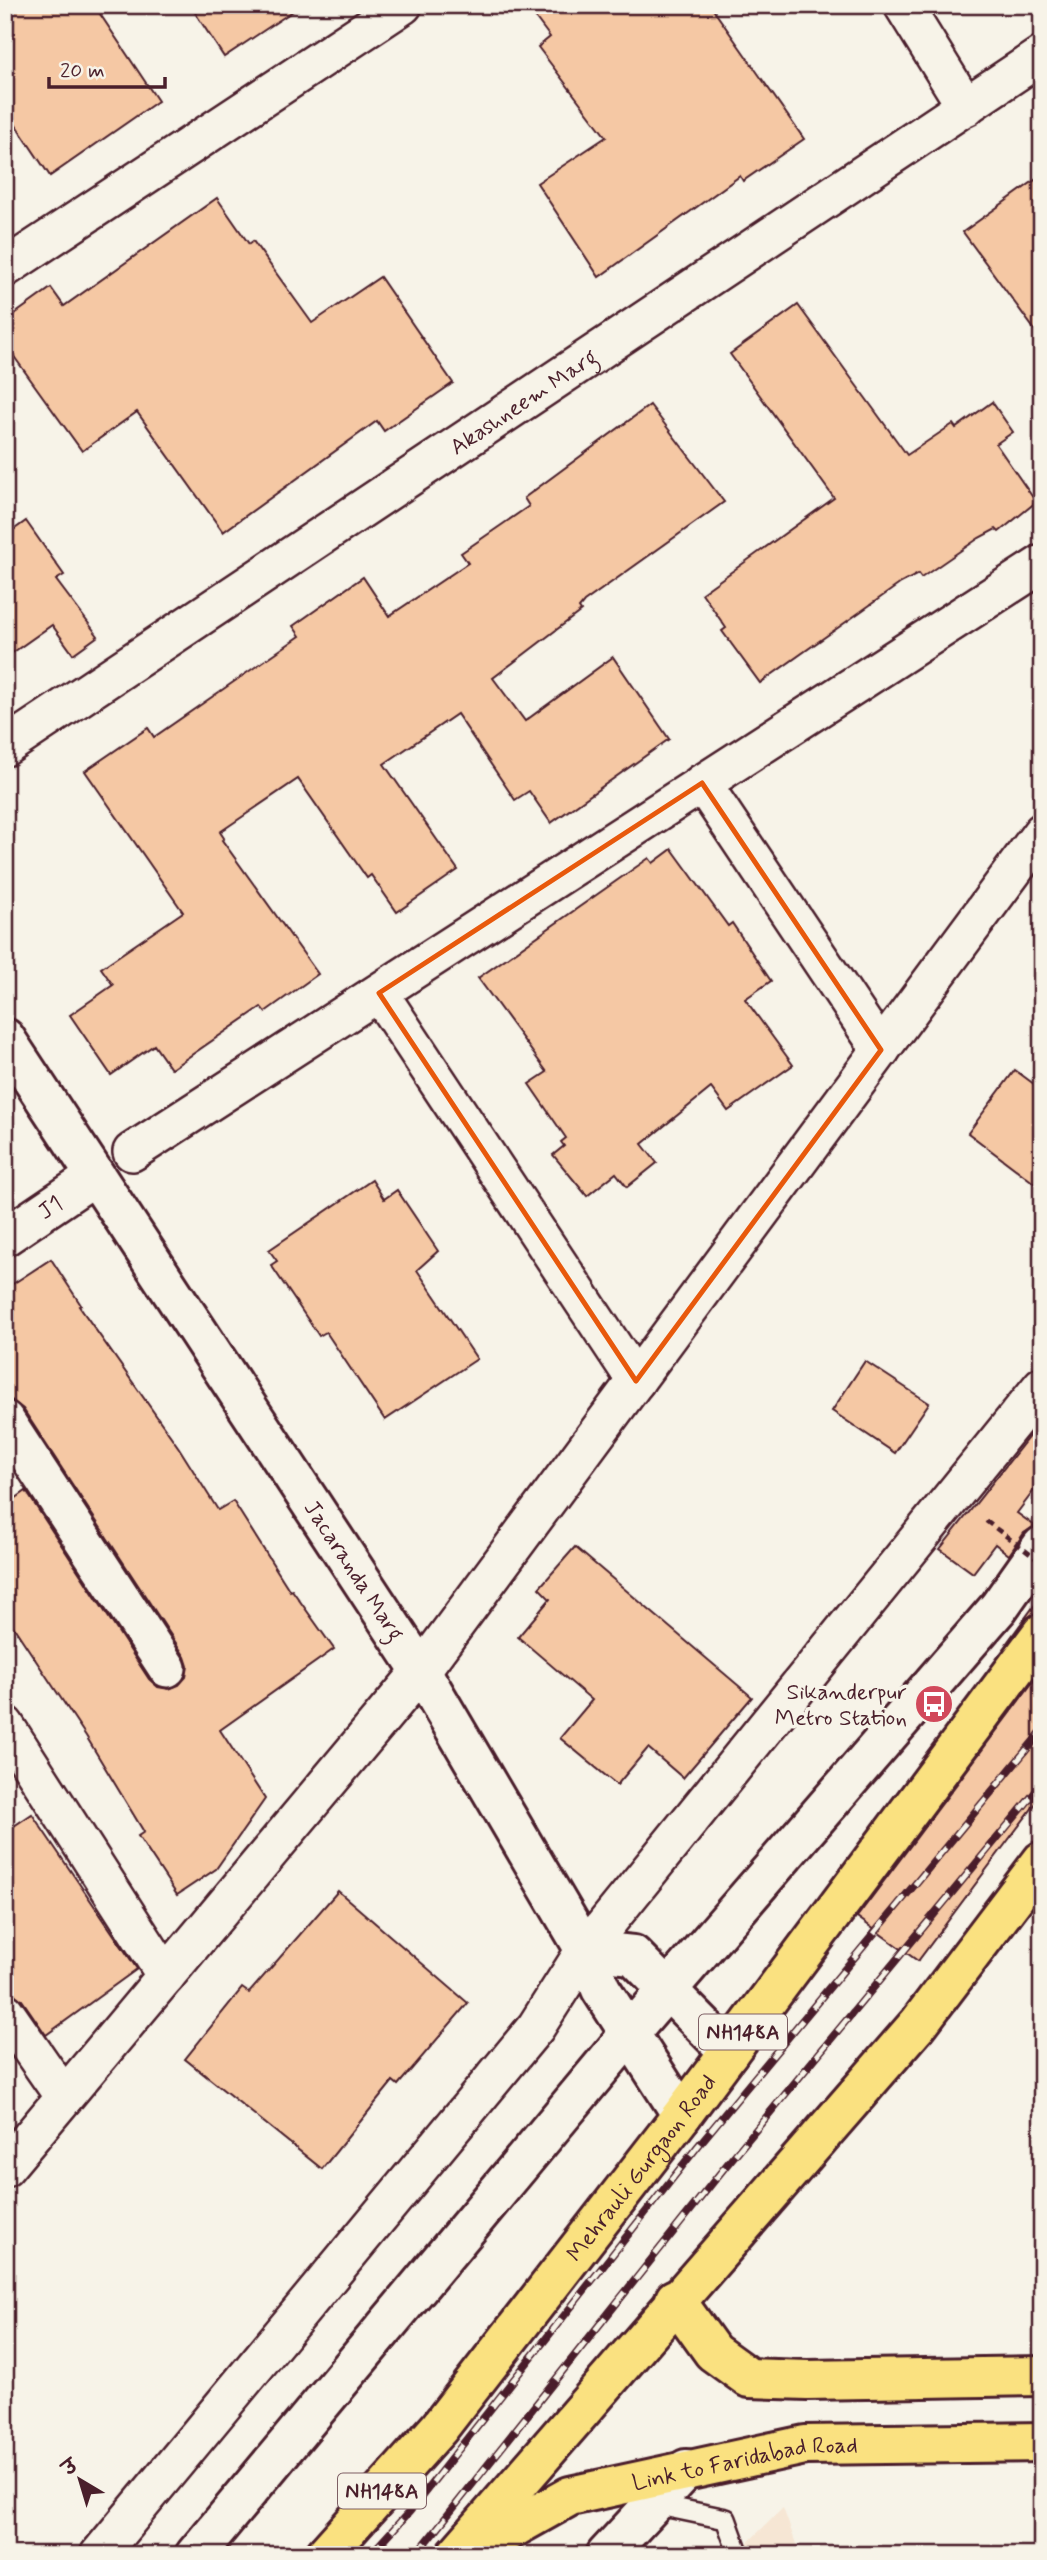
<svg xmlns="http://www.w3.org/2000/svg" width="1047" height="2560" font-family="Mynerve,'Playpen Sans Deva',sans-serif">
	<rect width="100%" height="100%" fill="#f7f3e8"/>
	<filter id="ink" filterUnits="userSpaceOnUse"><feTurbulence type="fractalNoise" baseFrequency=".0143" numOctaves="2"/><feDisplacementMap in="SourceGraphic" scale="14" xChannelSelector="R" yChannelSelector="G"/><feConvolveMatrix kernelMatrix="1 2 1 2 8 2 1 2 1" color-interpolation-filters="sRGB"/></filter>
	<g filter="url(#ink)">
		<path fill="#f6e6d4" d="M783,2508l17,47h-65z"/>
		<g fill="#f5c8a4" stroke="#4a1f2b" stroke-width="2">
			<path d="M5,5h89l64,96 -108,75 -45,-67z"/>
			<path d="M190,5h112l-78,52z"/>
			<path d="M526,5h184l94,134 -61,42 -3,-5 -141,101 -62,-94 69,-46 -68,-90 12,-10z"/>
			<path d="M1042,175v165l-79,-108z"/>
			<path d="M217,198l32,46 4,-3 59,82 68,-46 73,106 -69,48 -7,-10 -154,111 -86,-120 -55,39 -77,-107v-23l46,-33 13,18z"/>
			<path d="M798,305l109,150 46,-31 3,4 36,-26 21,30 -17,12 40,58 -37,30 -3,-3 -17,9 -58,40 -3,-4 -17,9 -141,100 -38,-52 4,-3 -24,-35 132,-95 -104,-144z"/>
			<path d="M650,405l74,97 -140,100 -5,6 2,3 -88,67 32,43 88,-64 56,82 -118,84 -22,-32 -14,9 -58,-86 -73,50 74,106 -61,42 -26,-37 -4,3 -69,-99 -78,53 4,6 -2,2 96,134 -53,38 -4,-5 -90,62 -17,-24 -43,30 -41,-60 43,-30 -12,-17 82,-56 -98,-141 63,-43 6,9 146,-101 -7,-10 70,-49 26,39 79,-53 -7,-10 68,-47 -5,-8z"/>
			<path d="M26,521l38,54 -8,5 42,56 -25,18 -21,-29 -47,33v-122z"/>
			<path d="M672,849l56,77 4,-3 39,58 -26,18 48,66 -65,46 -17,-23 -69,56 15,19 -30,24 -11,-14 -29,23 -34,-41 11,-9 -3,-4 5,-4 -37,-54 18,-12 -69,-94 171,-120 4,5z"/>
			<path d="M1015,1070l27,20v99l-74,-56z"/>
			<path d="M372,1180l12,19 13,-9 41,61 -21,19 60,89 -92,61 -59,-88 -7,4 -48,-71 6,-4 -8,-11z"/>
			<path d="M51,1259l30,46 -2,1 100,142 39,62 15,-9 57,90 2,-1 42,59 -114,81 45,69 -49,70 -39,26 -39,-59 6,-4 -58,-96 -81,-122v-108l21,-15 123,188 9,8 11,2 10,-4 7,-8 2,-11 -3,-9 -162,-248 -18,-14v-106z"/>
			<path d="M865,1361l64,42 -34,50 -63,-42z"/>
			<path d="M1042,1420v60l-25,33 18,13 -11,7 -15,22 -14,-11 -22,29 -33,-24z"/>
			<path d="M575,1547l177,150 -69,81 -35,-30 -31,37 -57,-47 32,-38 -74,-63 32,-38 -11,-11z"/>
			<path d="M1042,1595v17l-17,7 -19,25z"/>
			<path d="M1042,1670v125l-124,166 -61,-44z"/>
			<path d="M32,1814l105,155 -91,66 -24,-35 -17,-10v-158z"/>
			<path d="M338,1891l130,112 -70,82 -5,-4 -71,88 -137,-110 57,-71 7,5z"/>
		</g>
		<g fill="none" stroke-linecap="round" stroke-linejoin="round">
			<defs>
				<path id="service" d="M654,2504l72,15 13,36"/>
				<g id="minor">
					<path d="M903,5l63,102"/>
					<path d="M5,268l398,-263"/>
					<path id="s1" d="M5,747l1037,-692"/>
					<path d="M702,783l179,267"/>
					<path d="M379,993l257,388"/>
					<path d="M132,1152l910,-588"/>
					<path id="s2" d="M5,1237l90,-61"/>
					<path d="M5,1420l162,248"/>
					<path d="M5,1725l161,251"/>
					<path d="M5,2012l59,85"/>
					<path d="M5,2168l416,-497 621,-839"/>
					<path d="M99,2555l437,-528 49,-77 457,-564"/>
				</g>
				<g id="tertiary">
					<path id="s3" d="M5,1038l416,633 164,279 16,39 81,126"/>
					<path d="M585,1950l48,5 96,97"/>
					<path d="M195,2555l435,-522 369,-426 43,-61"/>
					<path d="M606,2555l80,-86"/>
				</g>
				<g id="primary">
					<path d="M675,2299l38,53 36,26 58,2 235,-4"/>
					<path id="s4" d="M465,2555l105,-59 235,-51 237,-3"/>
				</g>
				<g id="trunk">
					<path id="s5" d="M325,2555l114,-127 243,-313 360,-482"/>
					<path d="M456,2555l463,-532 123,-162"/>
				</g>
			</defs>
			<use href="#service" stroke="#4a1f2b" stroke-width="24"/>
			<use href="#minor" stroke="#4a1f2b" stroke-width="42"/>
			<use href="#tertiary" stroke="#4a1f2b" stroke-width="44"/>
			<use href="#primary" stroke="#4a1f2b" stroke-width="44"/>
			<use href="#trunk" stroke="#4a1f2b" stroke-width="44"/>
			<use href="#service" stroke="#f7f3e8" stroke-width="19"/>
			<use href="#minor" stroke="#f7f3e8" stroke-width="37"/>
			<use href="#tertiary" stroke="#f7f3e8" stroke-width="38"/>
			<use href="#primary" stroke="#fae180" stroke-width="38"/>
			<use href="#trunk" stroke="#fae180" stroke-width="38"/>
			<defs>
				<g id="rail">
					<path d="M370,2555l40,-44 288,-365 344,-415"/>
					<path d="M416,2555l309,-388 317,-383"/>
				</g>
			</defs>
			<use href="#rail" stroke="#4a1f2b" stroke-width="8"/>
			<use href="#rail" stroke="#f7f3e8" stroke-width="5" stroke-dasharray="16" stroke-linecap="butt"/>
			<path stroke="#4a1f2b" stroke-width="4.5" stroke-dasharray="7 5" stroke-linecap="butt" d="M986,1521l56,42"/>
		</g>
	</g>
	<path fill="none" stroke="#e8590c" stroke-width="5" stroke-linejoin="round" d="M702,783l179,267 -245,331 -257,-388z"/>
	<defs>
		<symbol id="bus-disc" viewBox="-11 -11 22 22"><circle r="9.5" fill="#d1495b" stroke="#f7f3e8"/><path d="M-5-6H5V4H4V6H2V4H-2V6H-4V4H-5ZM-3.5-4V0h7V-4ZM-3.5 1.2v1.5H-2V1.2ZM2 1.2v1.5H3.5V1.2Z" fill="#fff"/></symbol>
	</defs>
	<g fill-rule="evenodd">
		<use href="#bus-disc" x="912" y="1682" width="44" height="44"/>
	</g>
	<g text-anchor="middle" stroke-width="7" stroke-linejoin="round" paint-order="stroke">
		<g fill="#f7f3e8" stroke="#7e5f64" stroke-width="2">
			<rect x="699" y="2014.5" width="88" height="35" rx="5"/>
			<rect x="338" y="2473.5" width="88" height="35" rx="5"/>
		</g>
		<g font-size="21" font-weight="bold" fill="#4a1f2b">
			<text x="743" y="2039">NH148A</text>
			<text x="382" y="2498">NH148A</text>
		</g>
		<g font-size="23" fill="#4a1f2b" stroke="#f7f3e8">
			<text dy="8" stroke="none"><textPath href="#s1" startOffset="623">Akashneem Marg</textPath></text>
			<text dy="8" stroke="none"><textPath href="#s2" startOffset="54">J1</textPath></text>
			<text dy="8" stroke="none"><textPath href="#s3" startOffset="637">Jacaranda Marg</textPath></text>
			<text dy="8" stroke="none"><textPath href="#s5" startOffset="500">Mehrauli Gurgaon Road</textPath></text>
			<text dy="8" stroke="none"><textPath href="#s4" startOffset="299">Link to Faridabad Road</textPath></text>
		</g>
		<g font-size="23" fill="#4a1f2b" stroke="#f7f3e8" text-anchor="end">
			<text x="907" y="1699">Sikanderpur<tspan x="907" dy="26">Metro Station</tspan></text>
		</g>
	</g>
	<rect width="1047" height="2560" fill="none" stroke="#f7f3e8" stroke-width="28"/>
	<rect x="14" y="14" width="1019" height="2532" fill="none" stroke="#4a1f2b" stroke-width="2.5" filter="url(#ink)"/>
	<g transform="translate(80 2480) rotate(322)" stroke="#f7f3e8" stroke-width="5" paint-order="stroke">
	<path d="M0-5L12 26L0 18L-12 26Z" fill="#4a1f2b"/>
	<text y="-10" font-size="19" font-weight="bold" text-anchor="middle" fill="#4a1f2b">उ</text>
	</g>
	<path d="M49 77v10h116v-10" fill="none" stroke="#4a1f2b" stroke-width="3.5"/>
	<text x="60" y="77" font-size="21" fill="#4a1f2b" stroke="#f7f3e8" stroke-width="5" paint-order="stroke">20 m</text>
</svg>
